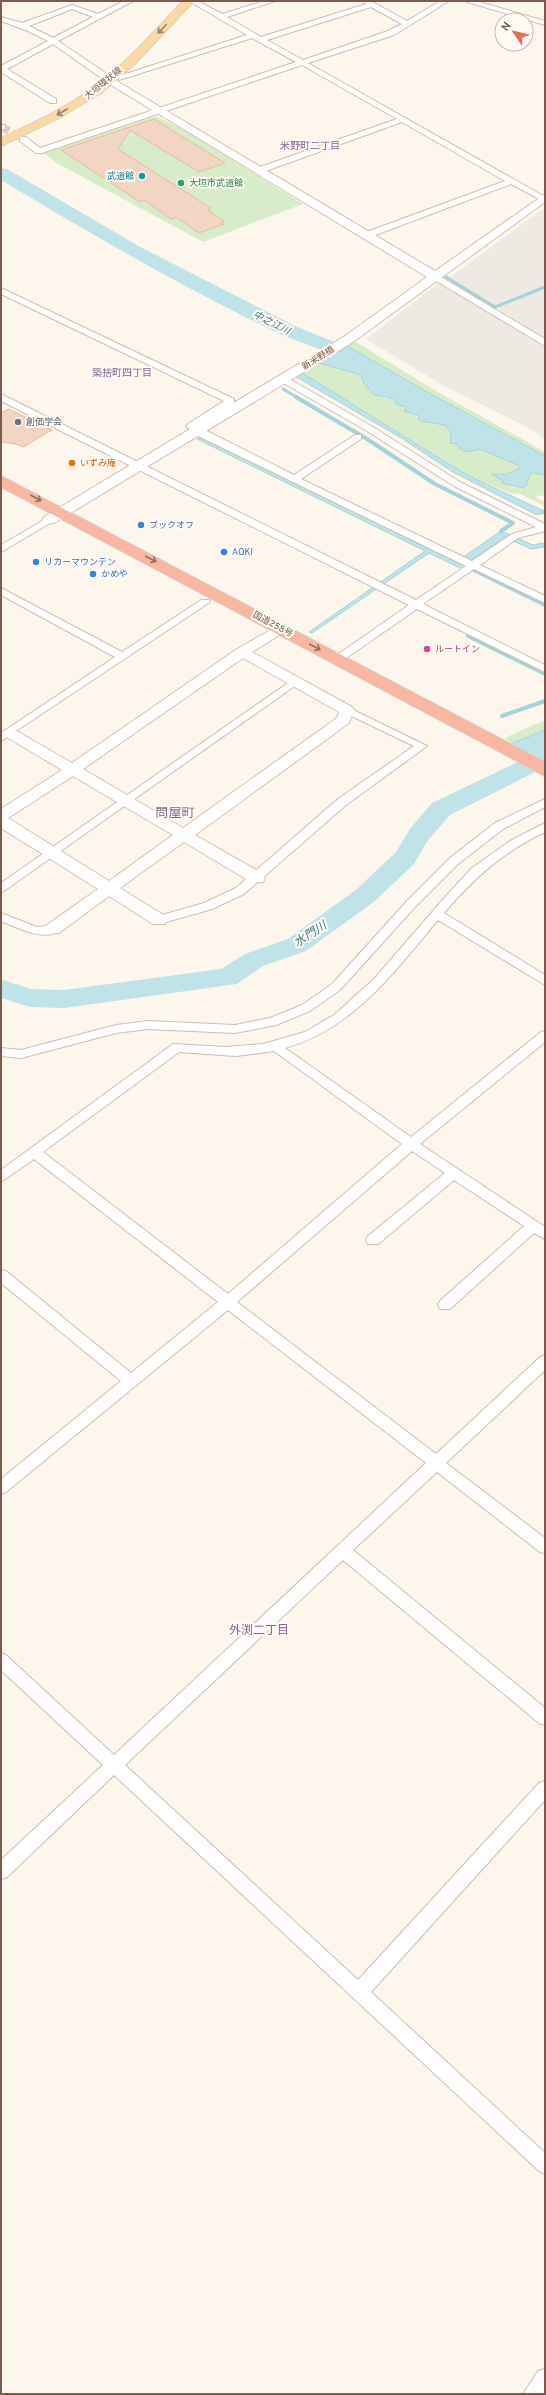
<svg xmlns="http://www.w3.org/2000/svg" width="546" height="2395" font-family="Overpass,'Noto Sans JP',sans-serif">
	<rect width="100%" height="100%" fill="#fdf6ec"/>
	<g fill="#efe9e4">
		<path d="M544,208l1,1v129l-96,-60z"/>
		<path d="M439,283l106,64v93l-18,-13 -81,-40 -80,-48z"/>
	</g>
	<g fill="#d8ecc9">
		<path d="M155,116l26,12 122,76 -100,38 -148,-80 -11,-9z"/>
		<path d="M353,342h3l80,49 109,61v4l-116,-63 -82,-47z"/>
		<path d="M319,363l42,12 9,17 15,6 9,1 2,5 10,3 -1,3c12,8 25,12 40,15l6,8 -1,10 7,1c4,12 14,5 22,5 9,0 28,11 38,15l4,4c-9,7 -19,4 -30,6l24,14 18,-15 12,2v22l-3,-2 -7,2 10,5v4l-25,-12 -10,-1 -39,-16 -169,-104z"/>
		<path d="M545,720v10l-32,13 -7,-3 1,-3z"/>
	</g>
	<g fill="#bfe3e8" stroke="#a5d3da">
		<path d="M344,344l85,49 116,63v19l-12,-2 -4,3 -2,9 -4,3 -22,-5 2,-2 -12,-7h15l13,-5 1,-3 -40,-17 -14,3 -6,-3 -3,-5 -7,-1 1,-10 -6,-8 -24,-4 -3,-2 1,-3 -15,-5 2,-4 -10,-3 -2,-5 -21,-5 -10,-12 -2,-7 -45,-13z"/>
		<path d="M299,371l140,87 32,19 73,34 -2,1 2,1 -7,2 -84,-43 -50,-33 -110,-64z"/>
		<path d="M202,438l254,124 45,-31 32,14 10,-2 2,4 -14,2 -26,-12 -45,31 -31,-15 -117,80 -3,-1 116,-81 -228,-112z"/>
		<path d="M545,730v45l-47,-26z"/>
	</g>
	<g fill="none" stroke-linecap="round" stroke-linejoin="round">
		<g stroke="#a5d3da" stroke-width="3">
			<path d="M446,277l49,30 50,-20"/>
			<path d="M283,389l15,9"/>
		</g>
		<g stroke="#a5d3da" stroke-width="4">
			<path d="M296,397l71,42 68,45 78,39 -12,8"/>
			<path d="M474,570l71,35"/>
			<path d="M468,636l77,38"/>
			<path d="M502,716l43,-15"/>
		</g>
		<g fill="#bfe3e8" fill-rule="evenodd">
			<path d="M1,168l6,1 135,79 155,79 50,20 24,14 3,4 -3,4c-15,4 -25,-8 -38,-14 -16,-8 -34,-13 -51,-20 -97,-46 -189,-100 -281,-155z"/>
			<path d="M545,749v18l-95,48 -22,25 -14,24 -39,37 -69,50 -43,15 -26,18 -173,24 -34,-1 -29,-9v-19l30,10 33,1 157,-21 24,-15 43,-15 69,-50 39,-37 14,-23 22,-26z"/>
		</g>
	</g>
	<g fill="#f3d5c3" stroke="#e6bba3">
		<path d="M154,119l71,44 -26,9 -69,-42 -12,19 93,59 -4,2 17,11 -3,1 3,2 -25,9 -23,-16 -5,2 -27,-19 -4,2 -79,-52z"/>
		<path d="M9,409l43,21 -29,17 -7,-3 -15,-2v-29z"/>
	</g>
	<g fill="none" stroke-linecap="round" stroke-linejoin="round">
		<path stroke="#dcd0c4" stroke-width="8" stroke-dasharray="8 4" stroke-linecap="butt" d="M2,127l21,12"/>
		<defs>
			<g id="street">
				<path d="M124,1h9l-75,40 55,37v4h-6l-54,-38 -46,25 49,30v4h-6l-49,-31v-6l47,-25 -20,-10 -27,-10v-4l21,6 50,-18 26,9zM72,9l21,8 -40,21 -24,-12z"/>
				<path d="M189,1h9l24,13 42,-13h11l-48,16 34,20 105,-33 -4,-3h9l36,20 33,-20h9l-55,34 -86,28 237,134v5l-34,-18 -141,53h-6v-4l141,-52 -103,-59 -139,50h-6v-4l140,-49 -95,-54 -260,88h-6l-16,-12v-4h6l14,11 256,-86 -44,-24 -133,42v-4l128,-41zM371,7l31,17 -14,7 -85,29 -36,-20z"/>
				<path d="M464,1h12l69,20v4z"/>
				<rect x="1" y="125" width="4" height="4"/>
				<path d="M436,274l109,65v7l-112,-67v-4z"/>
				<path d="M1,288l233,111v4l-37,23 97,49 61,-40h6v4l-60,40 171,82 40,-27 24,-7 -82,-41 -87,-55 -87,-50v-4h6l87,50 87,55 85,42v7l-27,7 -38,27 65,31v7l-71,-34 -51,35 122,61v7l-128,-63 -75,52h-8v-4l75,-52 -408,-204v-7l415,206 50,-34 -272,-132 -8,-8 2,-2 36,-23 -223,-107z"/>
				<path d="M49,517l5,3 -2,2 -51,30v-7z"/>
				<path d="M1,588l121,64 79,-52h8l1,2 -209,139v-8l114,-76 -114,-62z"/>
				<path d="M295,678l4,1v4l-298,210v-10z"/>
				<path d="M347,707l80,39 -81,59 -102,89 -32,15 -53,15 -4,-1 -2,-3 2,-3 49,-14 32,-15 102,-89 76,-53 -71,-34v-4z"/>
				<path d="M545,799v8l-42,22 -45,35 -43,43 -75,83 -30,21 -34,14 -41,8 -87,-4 -32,4 -95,25 -20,-2v-8l20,2 95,-25 32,-4 87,4 35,-7 32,-13 30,-21 75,-83 43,-43 45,-35z"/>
				<path d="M545,823v9c-41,19 -72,47 -101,81l101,62v10l-107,-65c-44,52 -85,109 -153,128l126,89 130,-105 4,-1v11l-125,102 125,83v12l-11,-6 -84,76h-10l-2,-4 2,-4 84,-75 -70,-46 -76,64h-10l-2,-4 2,-4 77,-63 -33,-22 -175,151 199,152 104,-97 5,-2v15l-99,93 99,75v15l-5,-1 -103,-80 -84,78 192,158v17l-6,-2 -196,-163 -218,205 233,215 181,-197 6,-2v19l-174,192 174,161v21l-6,-3 -425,-396 -107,102 -6,2v-19l102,-95 -102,-95v-17l5,2 108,100 312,-292 -198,-153 -222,182 -5,2v-15l120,-98 -120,-98v-13l5,1 125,102 87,-71 -184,-143 -33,23v-12l172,-126 53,3 37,-3 42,-12 29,-17 40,-36 72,-83 26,-28 38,-27zM274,1051l128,93 -174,150 -185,-142 136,-100 57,4z"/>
				<path d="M1,913l36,14 16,-2 6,4c-9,15 -46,-3 -58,-8z"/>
				<path d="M545,2369l-1,25h-21l15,-23z"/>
			</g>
			<g id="secondary">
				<path d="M110,77l325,194 110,-77v8l-192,140 -299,181h-10l-2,-3 2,-3 301,-181 82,-59 -321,-195v-4z"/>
				<path d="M281,624l7,4 -2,3 -34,21 100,55 2,3 -5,13 -154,112 68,39 2,4 -2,4h-12l-67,-40 -64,46 45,28 2,4 -2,4h-12l-44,-28 -50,37h-12l-2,-4 2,-4 51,-36 -97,-61v-19l61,-39 -57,-34 -2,-3 2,-3h10l57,33 165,-114zM243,658l96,54 -2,6 -154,110 -100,-59zM73,776l100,59 -64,46 -101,-63z"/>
			</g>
			<path id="primary" d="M183,1h11l-60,64 -33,28 -40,24 -60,29v-8c36,-17 73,-34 104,-59 28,-23 53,-52 78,-78z"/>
			<path id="highway" d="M1,476l544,286v14l-544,-289z"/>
		</defs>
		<use href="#street" stroke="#d1beb0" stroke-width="2"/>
		<use href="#secondary" stroke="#d6c0b0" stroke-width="2"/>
		<use href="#primary" stroke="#dad1cd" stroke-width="2"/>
		<use href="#highway" stroke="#dad1cd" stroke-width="2"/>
		<use href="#street" fill="#fff" fill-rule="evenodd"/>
		<use href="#secondary" fill="#fff" fill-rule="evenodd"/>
		<use href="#primary" fill="#fbd9a5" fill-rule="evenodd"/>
		<use href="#highway" fill="#f7b7a3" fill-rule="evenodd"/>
	</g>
	<defs><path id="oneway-shaft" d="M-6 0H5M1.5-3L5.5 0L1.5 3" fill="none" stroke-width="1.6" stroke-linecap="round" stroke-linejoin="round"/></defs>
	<g stroke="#a18267">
		<use href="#oneway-shaft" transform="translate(162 29) rotate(134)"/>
		<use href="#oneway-shaft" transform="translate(62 112) rotate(150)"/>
	</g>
	<g stroke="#936e5e">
		<use href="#oneway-shaft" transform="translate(36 498) rotate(27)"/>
		<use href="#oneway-shaft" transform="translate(151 559) rotate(28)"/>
		<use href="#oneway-shaft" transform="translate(315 647) rotate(28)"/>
	</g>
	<circle fill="#0f9aa8" stroke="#fffaf3" stroke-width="1.5" cx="142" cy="176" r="4"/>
	<circle fill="#2e9e5b" stroke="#fffaf3" stroke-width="1.5" cx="181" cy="183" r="4"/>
	<circle fill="#6b7280" stroke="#fffaf3" stroke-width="1.5" cx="18" cy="422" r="4"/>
	<circle fill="#e8710a" stroke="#fffaf3" stroke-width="1.5" cx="72" cy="463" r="4"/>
	<g fill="#3f7fe0" stroke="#fffaf3" stroke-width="1.5">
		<circle cx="141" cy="525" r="4"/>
		<circle cx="224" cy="552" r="4"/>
		<circle cx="36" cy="562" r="4"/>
		<circle cx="93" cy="574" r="4"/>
	</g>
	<circle fill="#d1479c" stroke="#fffaf3" stroke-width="1.5" cx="427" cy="649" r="4"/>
	<g text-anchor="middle" stroke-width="4" stroke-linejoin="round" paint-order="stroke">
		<g font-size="9" fill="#7a5c4d" stroke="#fffaf3">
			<text transform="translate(103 83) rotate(-39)" y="3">大垣環状線</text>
			<text transform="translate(318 358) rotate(-32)" y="3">新米野橋</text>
			<text transform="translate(273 624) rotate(28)" y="3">国道258号</text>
		</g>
		<g font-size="9" fill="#0d838f" stroke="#fffaf3" text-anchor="end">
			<text x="134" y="179">武道館</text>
		</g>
		<g font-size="9" fill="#27864d" stroke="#fffaf3" text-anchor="start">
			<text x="189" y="186">大垣市武道館</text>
		</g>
		<g font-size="9" fill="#5b616d" stroke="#fffaf3" text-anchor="start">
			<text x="26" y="425">創価学会</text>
		</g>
		<g font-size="9" fill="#c56008" stroke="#fffaf3" text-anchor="start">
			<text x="80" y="466">いずみ庵</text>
		</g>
		<g font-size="9" fill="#366cbe" stroke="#fffaf3" text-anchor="start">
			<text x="149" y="528">ブックオフ</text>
			<text x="232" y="555">AOKI</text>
			<text x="44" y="565">リカーマウンテン</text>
			<text x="101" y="577">かめや</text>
		</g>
		<g font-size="9" fill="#b23c85" stroke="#fffaf3" text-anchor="start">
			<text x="435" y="652">ルートイン</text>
		</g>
		<g font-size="10" fill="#846695" stroke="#fffaf3">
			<text x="310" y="149">米野町二丁目</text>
			<text x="122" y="376">築捨町四丁目</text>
		</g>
		<g font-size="10" font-style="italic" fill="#437c86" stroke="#fffaf3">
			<text transform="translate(272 322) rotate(27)" y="4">中之江川</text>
		</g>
		<g font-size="12" font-style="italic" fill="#437c86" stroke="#fffaf3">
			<text transform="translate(310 934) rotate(-33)" y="4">水門川</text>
		</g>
		<g font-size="12" fill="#846695" stroke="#fffaf3">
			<text x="259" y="1634">外渕二丁目</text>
		</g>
		<g font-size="13" fill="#846695" stroke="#fffaf3">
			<text x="175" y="817">問屋町</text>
		</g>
	</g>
	<rect width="546" height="2395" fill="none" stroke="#7a5c4d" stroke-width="4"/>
	<g transform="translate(514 32) rotate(305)"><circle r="19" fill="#fffaf3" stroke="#cabbb1"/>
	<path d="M0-3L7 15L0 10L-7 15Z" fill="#e76f51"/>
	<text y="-6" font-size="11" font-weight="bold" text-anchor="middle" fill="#7a5c4d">N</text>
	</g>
</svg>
